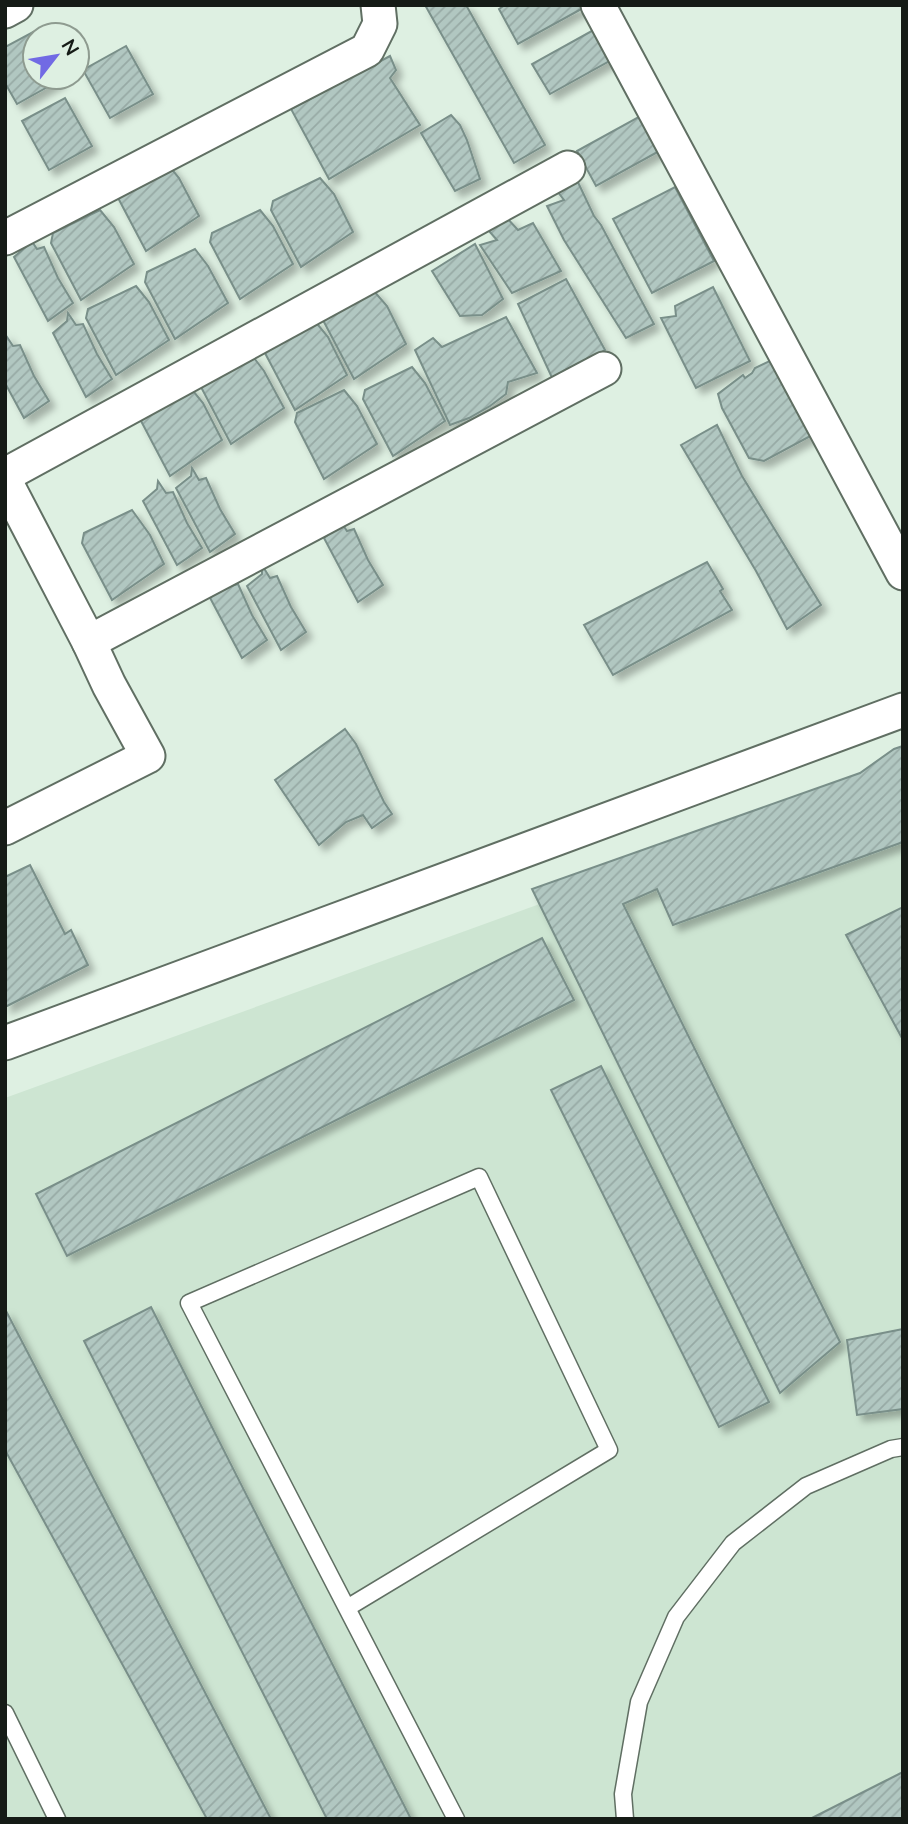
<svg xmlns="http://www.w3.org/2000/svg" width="908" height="1824" font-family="Lato,sans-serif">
	<defs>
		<pattern id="building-hatch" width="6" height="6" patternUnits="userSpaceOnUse" patternTransform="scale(1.75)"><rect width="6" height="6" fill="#b1c7c1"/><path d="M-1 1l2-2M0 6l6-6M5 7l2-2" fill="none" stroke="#97aaa5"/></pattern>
		<filter id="shadow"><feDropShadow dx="6" dy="6" stdDeviation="3.5" flood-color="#0004"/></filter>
	</defs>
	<rect width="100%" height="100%" fill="#def0e2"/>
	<path fill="#cde5d2" d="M903,772v1047h-898v-721z"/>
	<g fill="url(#building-hatch)" stroke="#798f89" stroke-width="2" filter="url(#shadow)">
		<path d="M425,5h41l79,140 -31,18z"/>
		<path d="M505,5h79l1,2 -67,37 -19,-35z"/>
		<path d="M599,27l14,32 -63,35 -18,-30z"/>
		<path d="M33,32l2,3v42h23l2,3 -43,24 -12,-21v-36z"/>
		<path d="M126,46l27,48 -43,24 -27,-48z"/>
		<path d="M390,56l6,14 -6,8 30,47 -91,54 -38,-70z"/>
		<path d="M65,98l27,48 -43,24 -27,-49z"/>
		<path d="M644,114l19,35 -67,37 -19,-35z"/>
		<path d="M451,115l9,10 7,15 13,39 -25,12 -34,-58z"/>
		<path d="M165,161l14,17 20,38 -53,35 -30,-57z"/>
		<path d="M575,176l19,40 7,9 53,99 -28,14 -62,-98 -17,-34 17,-6 -10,-13z"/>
		<path d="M320,178l14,16 19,38 -52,35 -30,-57 2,-9z"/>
		<path d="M675,187l39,74 -62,32 -39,-74z"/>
		<path d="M100,210l14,17 20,37 -53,36 -30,-57 2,-10z"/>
		<path d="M260,210l13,16 20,38 -53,35 -30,-57 2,-9z"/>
		<path d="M506,217l12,13 15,-7 28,48 -49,22 -32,-48 17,-5 -8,-9z"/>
		<path d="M29,237l8,12 7,-2 14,31 15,25 -25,18 -34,-64 14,-12z"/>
		<path d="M475,244l28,55 -21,16 -22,1 -28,-45z"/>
		<path d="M195,249l13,17 20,37 -53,36 -30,-57 2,-10z"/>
		<path d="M566,279l39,71 -51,32 -36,-78z"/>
		<path d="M136,286l13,16 20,38 -53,35 -30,-57 2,-9z"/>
		<path d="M713,287l37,74 -54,27 -35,-70 15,-2 -1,-10z"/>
		<path d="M373,290l14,16 19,38 -52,35 -30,-57 2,-9z"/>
		<path d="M68,313l8,12 7,-1 14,30 15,25 -26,18 -33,-64 14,-12z"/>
		<path d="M506,317l31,56 -29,9 -2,12 -16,12 -21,12 -19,7 -35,-75 18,-12 9,9z"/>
		<path d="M314,320l14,17 19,38 -52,35 -30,-57 2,-10z"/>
		<path d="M5,334l8,12 7,-1 14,31 15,25 -25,17 -19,-35z"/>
		<path d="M251,354l13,17 20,37 -53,36 -30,-57z"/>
		<path d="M778,357l38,76 -52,28 -15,-3 -27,-50 -4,-14 25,-19 2,3 7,-5 3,-5z"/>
		<path d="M412,367l13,16 20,38 -52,35 -30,-57 2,-9z"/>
		<path d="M189,386l14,17 19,37 -52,36 -30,-57z"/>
		<path d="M344,390l13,16 20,38 -53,35 -29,-57 2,-9z"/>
		<path d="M717,425l25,51 79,129 -34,24 -31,-58 -75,-126z"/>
		<path d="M192,468l7,12 7,-2 14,31 15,25 -25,18 -34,-64 15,-12z"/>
		<path d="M158,481l8,12 7,-1 14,31 15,25 -25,17 -34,-64 14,-12z"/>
		<path d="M132,510l18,25 14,29 -52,36 -30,-57 2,-10z"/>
		<path d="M339,519l8,12 7,-2 14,31 15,25 -25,17 -34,-64 14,-11z"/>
		<path d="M707,562l16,27 -3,2 12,19 -119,65 -29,-50z"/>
		<path d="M262,565l8,13 7,-2 14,31 15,25 -25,18 -34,-64 15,-12z"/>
		<path d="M223,574l8,12 7,-2 14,31 15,25 -25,18 -34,-64z"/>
		<path d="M345,729l11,15 28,58 8,12 -20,14 -9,-13 -17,7 -27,23 -44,-65z"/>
		<path d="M903,746v96l-230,83 -16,-36 -34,15 217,438 -60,51 -248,-504 328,-116 34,-24z"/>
		<path d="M30,865l35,69 6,-4 17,35 -83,42v-130z"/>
		<path d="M903,907v133l-57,-105z"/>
		<path d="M542,938l32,62 -507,256 -31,-62z"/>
		<path d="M601,1066l168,336 -50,25 -168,-337z"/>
		<path d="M151,1307l260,512h-84l-243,-478z"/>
		<path d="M5,1309l266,510h-64l-202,-369z"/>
		<path d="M903,1329v80l-46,6 -10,-75z"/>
		<path d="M903,1772v47h-93z"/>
	</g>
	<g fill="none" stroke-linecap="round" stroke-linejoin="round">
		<defs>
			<g id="service">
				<path d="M347,1608l262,-158 -130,-273 -290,126 267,516"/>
				<path d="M5,1713l52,106"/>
				<path d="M625,1819l-2,-25 16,-92 37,-85 57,-74 73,-57 85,-37 12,-2"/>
			</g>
			<g id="minor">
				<path d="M598,5l305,568"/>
				<path d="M5,11l11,-6"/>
				<path d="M5,238l362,-188 13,-26 -2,-19"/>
				<path d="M5,475l563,-307"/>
				<path d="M5,481l84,161 20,43 39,71 -143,72"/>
				<path d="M89,642l515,-273"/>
				<path d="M5,1043l898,-333"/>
			</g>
		</defs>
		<use href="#service" stroke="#606f63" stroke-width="19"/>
		<use href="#minor" stroke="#606f63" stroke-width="37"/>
		<use href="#service" stroke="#fff" stroke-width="16"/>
		<use href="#minor" stroke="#fff" stroke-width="33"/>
	</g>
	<rect width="908" height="1824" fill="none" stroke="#151b16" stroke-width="14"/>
	<g transform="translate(56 56) rotate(59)"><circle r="33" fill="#def0e2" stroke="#8e9b90" stroke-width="2"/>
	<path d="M0-5L12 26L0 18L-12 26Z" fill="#716ae4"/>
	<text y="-10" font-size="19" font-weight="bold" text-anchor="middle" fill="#151b16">N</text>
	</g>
</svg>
